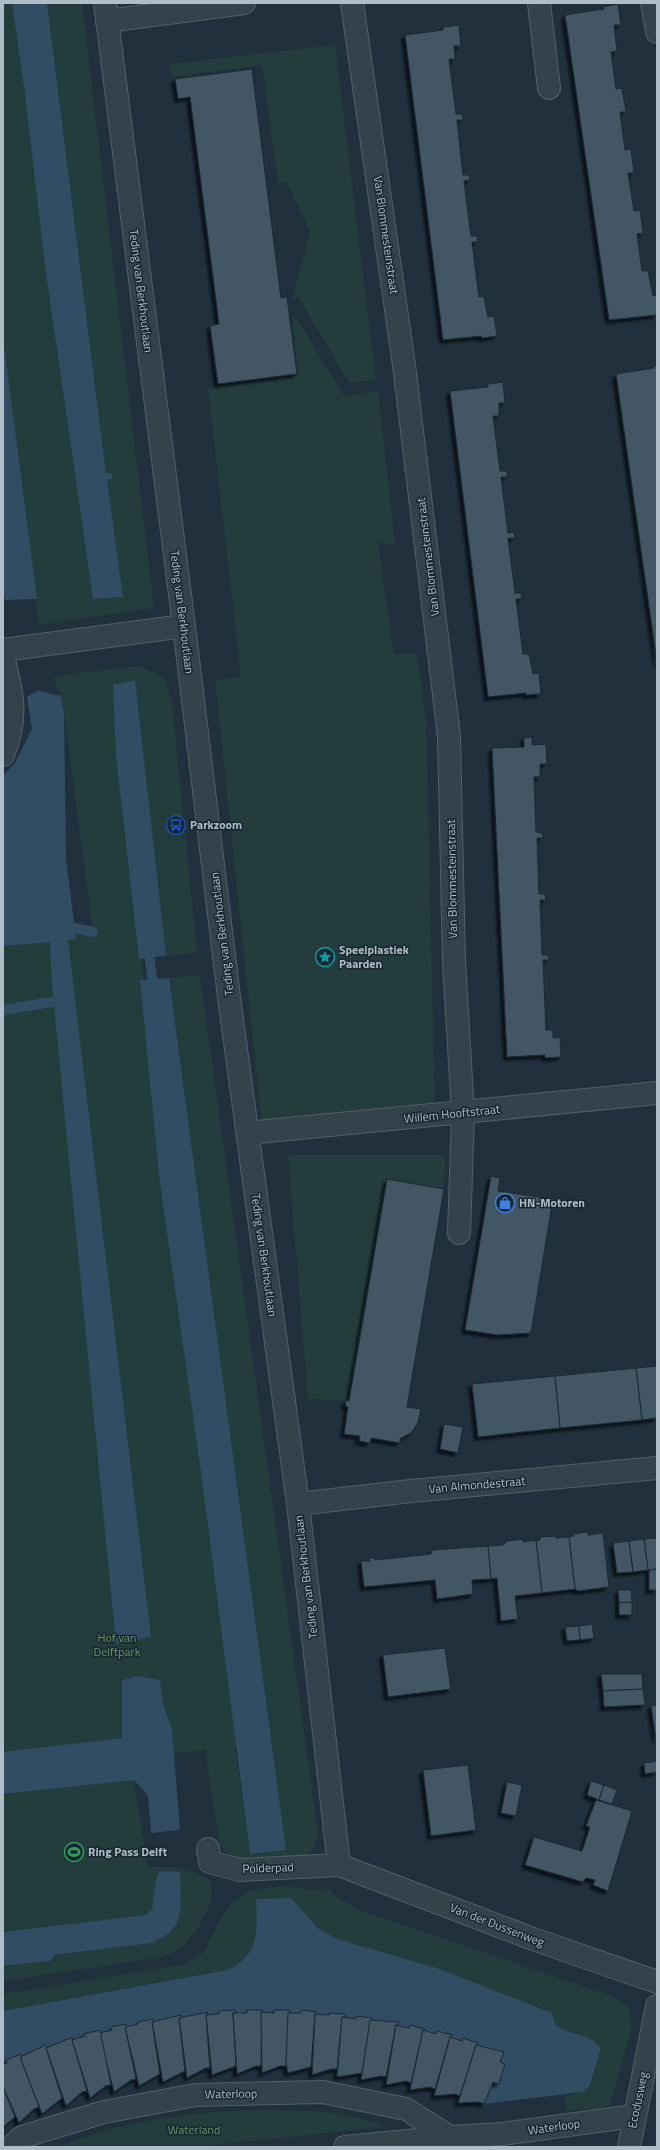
<svg xmlns="http://www.w3.org/2000/svg" width="660" height="2150" font-family="'Titillium Web',sans-serif">
	<defs>
		<filter id="shadow"><feDropShadow dx="-3.5" dy="3.5" stdDeviation="1" flood-color="#0009"/></filter>
	</defs>
	<rect width="100%" height="100%" fill="#20303c"/>
	<g fill="#223d3c">
		<path d="M3,3h9l13,91 20,173 48,332 30,-2 -16,-117 5,-1 -1,-6 -5,1 -59,-471h35l72,605 -115,17 -36,-287z"/>
		<path d="M335,45l41,335 -27,3 -50,-85 -7,1 18,-67 -23,-49h-9l-16,-118 -90,12 -3,-13z"/>
		<path d="M296,317l48,79 34,-5 17,153 -17,-1 16,111 22,-1 10,64 9,392 -173,15 -47,-444 26,-4 -33,-288 90,-12 -6,-58z"/>
		<path d="M140,666l23,11 9,24 25,252 -31,3 -7,-50 -46,-221 3,72 18,163h2l109,826 -10,1 15,107 36,-4 -117,-872 31,-3 118,859 -4,14 -11,11 -54,6 -18,-9 -11,-11 -15,-95 -202,22v-836l89,-11 -28,-213 -3,-16 -8,-18 24,-5z"/>
		<path d="M288,1155h157l-1,34 -57,-10 -38,222 -41,-2z"/>
		<path d="M134,1780l14,87c25,0 42,-1 62,14l2,18 -12,26 -16,21 -20,11 -161,24v-15l47,-5 5,-6 98,-12 27,-71 -12,-1 -13,28 -1,11 -9,5 -142,17v-138z"/>
		<path d="M284,1886l30,4 14,-2 10,10 24,13 251,85c16,10 20,14 18,34l-21,75 -10,3 -34,3v-15l17,-4 7,-7 11,-37c-10,-14 -33,-14 -46,-23l-4,-12 -114,-45 -100,-29 -18,-10 -28,-31 -34,1c0,32 3,56 -31,71l-223,41v-17l182,-30 19,-12 16,-32 13,-19 16,-10z"/>
		<path d="M239,2110c42,0 110,-2 148,17l-193,20h-136c58,-24 119,-33 181,-37z"/>
	</g>
	<g fill="#314d63">
		<path d="M12,3h35l59,470h6v6l-5,1 16,117 -30,2 -48,-332 -20,-173z"/>
		<path d="M3,338l34,261 -32,1 -2,-12z"/>
		<path d="M135,680l31,276 -27,3 -23,-202 -3,-72z"/>
		<path d="M38,691l23,5 3,16 2,147 10,80 -8,1 83,697 -35,7 -64,-659 -2,-43 -47,4v-170l12,-13 17,-34 -5,-32z"/>
		<path d="M169,978l117,872 -36,4 -48,-375 -42,-296 -20,-203z"/>
		<path d="M138,1676l22,4 3,24 9,26 8,100 -29,3 -3,-37 -14,-16 -131,14v-42l119,-14v-58z"/>
		<path d="M168,1871l12,1 1,36 -4,16 -9,10 -15,9 -98,12 -5,6 -47,5v-34l142,-17 7,-5 4,-31 3,-7z"/>
		<path d="M291,1898l28,31 18,10 100,29 115,45 3,12c13,9 36,9 46,23l-11,37 -7,7 -99,12 14,-48 -67,-22 -48,-8 -82,-11h-86l-68,10 -54,12 -90,31v-57l224,-41c33,-15 30,-39 29,-71z"/>
	</g>
	<g fill="none" stroke-linecap="round" stroke-linejoin="round">
		<g stroke="#314d63" stroke-width="10">
			<path d="M61,925l32,7"/>
			<path d="M148,944l6,50"/>
			<path d="M3,1010l61,-10"/>
		</g>
	</g>
	<g fill="#435663" stroke="#1b2933" filter="url(#shadow)">
		<path d="M618,4l3,21h-7l3,26 -6,1 5,37 6,-1 4,24h-6l5,38 6,-1 3,24h-6l6,38 6,-1 3,23 -6,1 5,37h6l5,25 4,-1v20l-48,5 -44,-305 39,-6 -1,-2z"/>
		<path d="M459,25l2,21h-7l1,13h-6l7,55h6l1,6h-6l6,55h6l1,5 -6,1 7,55h6l1,6h-6l7,55h5l4,20 6,-1 3,20 -15,2 -1,-2 -38,4 -38,-305 38,-5v-3z"/>
		<path d="M252,69l29,229 6,-1 10,77 -79,10 -8,-58 9,-2 -29,-227 -12,2 -3,-20z"/>
		<path d="M653,366h4v297l-41,-289 38,-6z"/>
		<path d="M503,382l2,21h-6v13h-6l7,55h7v6h-6l7,56 6,-1 1,6h-7l7,55h6l1,6h-6l7,55h6l4,20 6,-1 2,21 -15,1v-2l-38,4 -38,-306 38,-4v-3z"/>
		<path d="M532,737v8l14,-1 1,20h-7v13h-6l2,55 6,1 1,5h-6l2,56h6l1,6h-6l2,55h6l1,5h-6l3,70h7v8l7,-1 1,20h-2l-14,1v-3l-38,2 -15,-309 32,-1v-9z"/>
		<path d="M491,1176l9,2 -2,13 55,8 -22,134 -33,2 -33,-5z"/>
		<path d="M387,1179l57,10 -37,218 14,2 -3,13 -6,10 -12,7v4l-29,-5 -1,5 -11,-2 1,-5 -16,-2 4,-27 -3,-1 1,-6 3,1z"/>
		<path d="M657,1366v52l-15,2 -6,-52z"/>
		<path d="M636,1368l6,52 -82,8 -5,-52z"/>
		<path d="M555,1376l5,52 -82,9 -6,-53z"/>
		<path d="M444,1424l19,3 -5,26 -18,-4z"/>
		<path d="M588,1532v3l15,-2 6,54 -31,4 -3,-2 -6,-52 4,-1v-2z"/>
		<path d="M556,1536v2l13,-1 6,52 -33,4 -6,-53h4v-3z"/>
		<path d="M657,1538v31l-9,1 -4,-31z"/>
		<path d="M523,1539v3l13,-2 6,53 -27,3 3,23 -17,2 -4,-43 -6,1 -3,-33 15,-1 4,-4z"/>
		<path d="M644,1539l4,31 -15,2 -4,-31z"/>
		<path d="M629,1541l4,31 -16,1 -4,-30z"/>
		<path d="M488,1546l3,33 -19,1 1,14 -36,5 -2,-19 -71,7 -3,-26h9l-1,-3h6v2l56,-6 1,-4z"/>
		<path d="M657,1569v21h-8v-20z"/>
		<path d="M618,1590h13l1,12 -13,1z"/>
		<path d="M632,1602v13h-13v-12z"/>
		<path d="M592,1624l2,14 -14,2 -1,-14z"/>
		<path d="M579,1626l1,14 -13,1 -2,-14z"/>
		<path d="M445,1648l6,41 -63,8 -5,-42z"/>
		<path d="M601,1674h41l1,15 -40,2z"/>
		<path d="M643,1689l2,16 -41,2 -1,-16z"/>
		<path d="M657,1705v34h-1l-5,-33z"/>
		<path d="M657,1761v11l-12,2 -1,-11z"/>
		<path d="M468,1765l8,65 -45,6 -8,-66z"/>
		<path d="M591,1781l13,4 -5,15 -12,-5z"/>
		<path d="M507,1782l15,3 -6,31 -15,-3z"/>
		<path d="M604,1785l13,5 -5,14 -13,-4z"/>
		<path d="M596,1800l36,11 -24,80 -15,-6 2,-5 -9,-2 -3,4 -58,-17 9,-28 48,14 8,-24 -4,-1z"/>
		<path d="M235,2010v3h-2l3,53 -24,9 -6,-60 13,-1v-3z"/>
		<path d="M247,2010h15l-1,56h-5l-19,8 -4,-61h14z"/>
		<path d="M274,2010h16l-4,56h-6l-18,7 -1,-61 13,1z"/>
		<path d="M302,2010l15,2 -2,2 -4,53 -23,6 -2,-10 2,-50h13z"/>
		<path d="M208,2012l-2,3 4,53h-4l-19,10 -8,-60z"/>
		<path d="M329,2013l15,1 1,3h-3l-5,52h-6l-19,6 3,-61 14,1z"/>
		<path d="M181,2015v3h-2l6,53 -22,11 -11,-60z"/>
		<path d="M356,2016l16,2 -10,55 -25,4 5,-60 14,2z"/>
		<path d="M153,2019l1,3h-2l8,52 -21,12 -14,-59 13,-3v-2z"/>
		<path d="M370,2020l29,2 -1,3h-2l-10,52 -5,-1 -20,4z"/>
		<path d="M126,2024l1,3h-2l11,52 -5,1 -17,12 -15,-59 13,-3 -1,-3z"/>
		<path d="M396,2025l13,3 1,-3 15,4 -2,1 -12,53 -5,-2 -20,4z"/>
		<path d="M100,2030l11,55 -5,1 -16,12 -18,-58 13,-4 -1,-2z"/>
		<path d="M423,2030l13,4 1,-3 15,4 -2,2 -15,52 -5,-2 -20,3z"/>
		<path d="M73,2037l-1,3 15,51 -5,1 -16,14 -20,-58z"/>
		<path d="M450,2037l12,4 1,-3 15,5 -1,2h-1l-16,51 -5,-2 -21,2z"/>
		<path d="M46,2045l1,3h-1l16,50 -20,16 -22,-57z"/>
		<path d="M476,2045l28,7 -4,10 5,2 -6,20 -6,-2 -9,22 -5,-2 -21,1z"/>
		<path d="M21,2054l1,3h-2l19,50 -5,2 -15,14 -16,-36v-23l4,-1 -1,-3z"/>
		<path d="M3,2087l12,30 -12,10z"/>
	</g>
	<g fill="none" stroke-linecap="round" stroke-linejoin="round">
		<defs>
			<g id="minor">
				<path d="M105,3l79,623 46,379 68,499 41,361"/>
				<path d="M352,3l52,362 45,371 5,226 9,152 -4,119"/>
				<path d="M539,3l10,85"/>
				<path d="M652,3l5,29"/>
				<path d="M107,21l137,-18"/>
				<path d="M3,650l181,-24"/>
				<path d="M3,657c10,36 15,62 0,98"/>
				<path d="M248,1133l409,-40"/>
				<path d="M298,1504l113,-13 246,-23"/>
				<path d="M208,1849l2,13 30,8 99,-5 194,74 124,43"/>
				<path d="M11,2147l11,-10 82,-25 91,-17 128,-3 83,17 44,28"/>
				<path d="M345,2147l105,-10 52,-3 133,-18"/>
				<path d="M629,2147l28,-141"/>
			</g>
		</defs>
		<use href="#minor" stroke="#52606a" stroke-width="24"/>
		<use href="#minor" stroke="#34424c" stroke-width="22"/>
	</g>
	<defs>
		<symbol id="bus-ring" viewBox="-11 -11 22 22"><circle r="9.5" fill="#192731" stroke="#1a4fb4" stroke-width="1.5"/><path d="M-5-6H5V4H4V6H2V4H-2V6H-4V4H-5ZM-3.5-4V0h7V-4ZM-3.5 1.2v1.5H-2V1.2ZM2 1.2v1.5H3.5V1.2Z" fill="#1a4fb4"/></symbol>
		<symbol id="sight-ring" viewBox="-11 -11 22 22"><circle r="9.5" fill="#192731" stroke="#0f9aa8" stroke-width="1.5"/><path d="M0-6L1.8-2.2L6-1.7L2.9 1.2L3.7 5.4L0 3.3L-3.7 5.4L-2.9 1.2L-6-1.7L-1.8-2.2Z" fill="#0f9aa8"/></symbol>
		<symbol id="shop-ring" viewBox="-11 -11 22 22"><circle r="9.5" fill="#192731" stroke="#3f7fe0" stroke-width="1.5"/><path d="M-5-2.5h2.3a2.7 3.5 0 0 1 5.4 0H5L5.5 6h-11ZM-1.5-2.5h3a1.5 2.3 0 0 0-3 0Z" fill="#3f7fe0"/></symbol>
		<symbol id="stadium-ring" viewBox="-11 -11 22 22"><circle r="9.5" fill="#192731" stroke="#2e9e5b" stroke-width="1.5"/><path d="M0-5a6.5 5 0 1 0 0 10a6.5 5 0 1 0 0-10ZM-3.5-1.8h7v3.6h-7Z" fill="#2e9e5b"/></symbol>
	</defs>
	<g fill-rule="evenodd">
		<use href="#bus-ring" x="165" y="814" width="22" height="22"/>
		<use href="#sight-ring" x="314" y="946" width="22" height="22"/>
		<use href="#shop-ring" x="494" y="1192" width="22" height="22"/>
		<use href="#stadium-ring" x="63" y="1841" width="22" height="22"/>
	</g>
	<g text-anchor="middle" stroke-width="3" stroke-linejoin="round" paint-order="stroke">
		<g font-size="12" fill="#afbdc8" stroke="#192731">
			<text transform="translate(386 235) rotate(82)" y="4">Van Blommesteinstraat</text>
			<text transform="translate(141 291) rotate(83)" y="4">Teding van Berkhoutlaan</text>
			<text transform="translate(428 557) rotate(-97)" y="4">Van Blommesteinstraat</text>
			<text transform="translate(182 612) rotate(83)" y="4">Teding van Berkhoutlaan</text>
			<text transform="translate(452 879) rotate(-91)" y="4">Van Blommesteinstraat</text>
			<text transform="translate(222 934) rotate(-97)" y="4">Teding van Berkhoutlaan</text>
			<text transform="translate(452 1114) rotate(-6)" y="4">Willem Hooftstraat</text>
			<text transform="translate(264 1255) rotate(82)" y="4">Teding van Berkhoutlaan</text>
			<text transform="translate(477 1485) rotate(-5)" y="4">Van Almondestraat</text>
			<text transform="translate(306 1577) rotate(-97)" y="4">Teding van Berkhoutlaan</text>
			<text transform="translate(268 1868) rotate(-2)" y="4">Polderpad</text>
			<text transform="translate(497 1925) rotate(21)" y="4">Van der Dussenweg</text>
			<text transform="translate(231 2094) rotate(-1)" y="4">Waterloop</text>
			<text transform="translate(638 2100) rotate(-78)" y="4">Ecodusweg</text>
			<text transform="translate(554 2127) rotate(-8)" y="4">Waterloop</text>
		</g>
		<g font-size="12" font-weight="bold" fill="#afbdc8" stroke="#192731" text-anchor="start">
			<text x="190" y="829">Parkzoom</text>
			<text x="339" y="954">Speelplastiek<tspan x="339" dy="14">Paarden</tspan></text>
			<text x="519" y="1207">HN-Motoren</text>
			<text x="88" y="1856">Ring Pass Delft</text>
		</g>
		<g font-size="12" fill="#649b68" stroke="#192731">
			<text x="117" y="1642">Hof van<tspan x="117" dy="14">Delftpark</tspan></text>
			<text x="194" y="2134">Waterland</text>
		</g>
	</g>
	<rect width="660" height="2150" fill="none" stroke="#afbdc8" stroke-width="8"/>
</svg>
